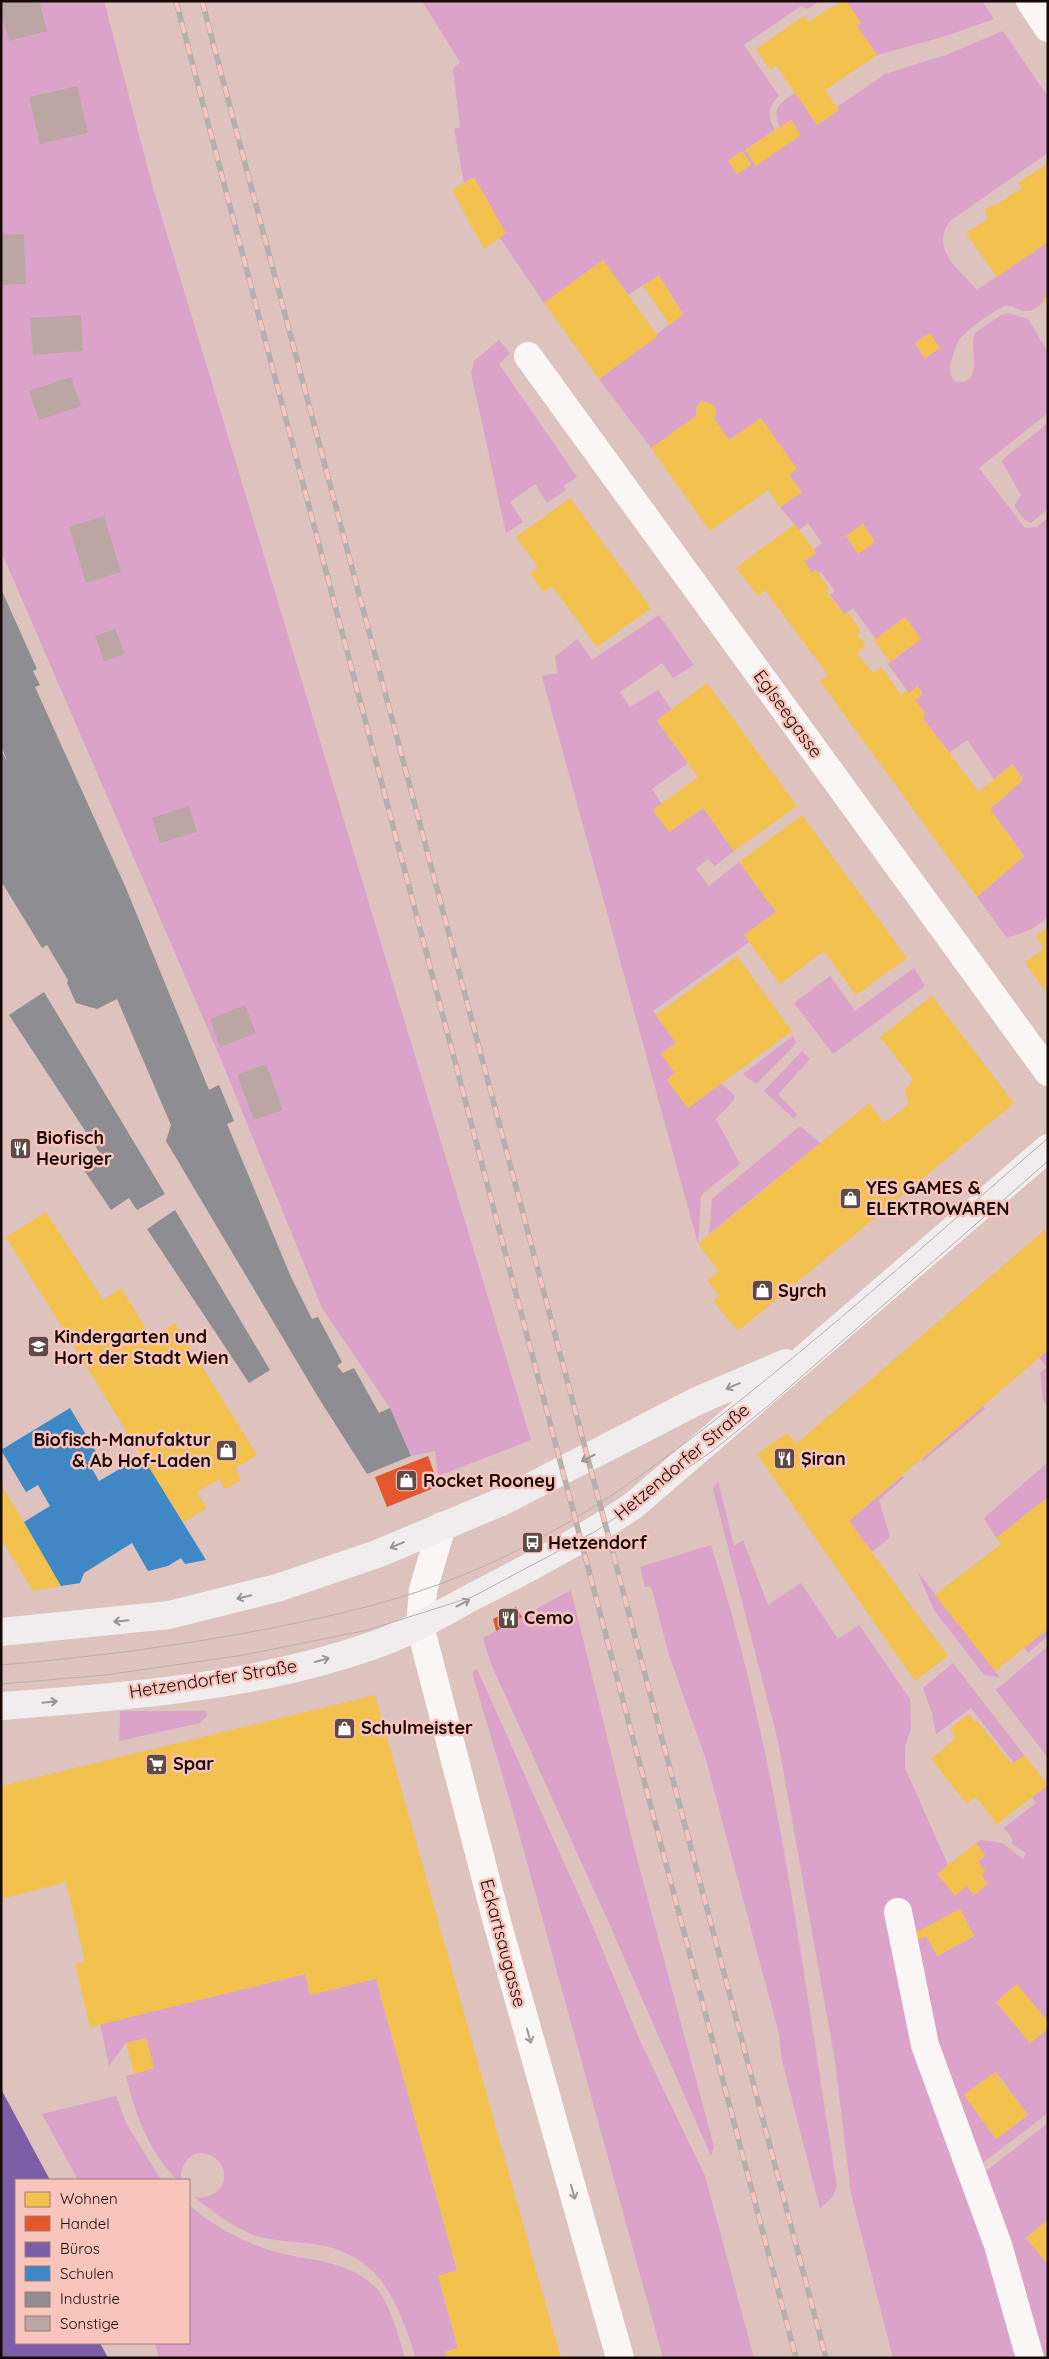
<svg xmlns="http://www.w3.org/2000/svg" width="1049" height="2359" font-family="Quicksand,sans-serif">
	<rect width="100%" height="100%" fill="#ddc2bd"/>
	<g fill="#dba3ca" fill-rule="evenodd">
		<path d="M1,1h103l49,187 378,1252 -93,36 -3,-25 -24,5 -21,-48 -68,-100 -102,-251 -219,-506z"/>
		<path d="M422,1h397l-11,8 -7,-3 -57,39 35,51c-11,10 -12,21 -4,34l-30,20 55,-15 -9,-15 -11,7c-9,-18 0,-25 15,-34l22,32 22,-15 -2,-3 48,-33 61,-19 57,-24 45,66v56l-97,67c-22,29 7,48 26,70l71,-48v53c-5,9 -17,20 -28,15 -6,-2 -8,-5 -14,-4 -9,2 -42,26 -47,34 -3,5 -5,12 -7,18 -2,8 -4,18 4,24 29,3 12,-34 19,-49l26,-18 7,-2 20,6 20,33v61l-69,55 46,60 12,-1 11,-10v400l-16,12 -25,9 -30,-41 47,-41 -34,-47 33,-30 -11,-15 -18,15 -27,-39 -18,13 -27,-36 3,-3 -10,-14 8,-7 -6,-7 -8,7 -21,-29 33,-25 -16,-22 -29,22 -23,-31 -9,6 -14,-19 5,-4 -14,-19 -3,1 -3,-3 -3,3 -8,-12 12,-8 -2,-4 8,-6 -14,-20 -9,7 -19,-23 22,-15 -13,-17 8,-6 -36,-51 -32,22 -15,-21 2,-10 -4,-5 -10,-3 -5,5 -1,10 -45,32 -52,-69 84,-65 -24,-39 -31,20 -25,-35 -59,43 -44,-65 5,-5 -31,-56 -10,6 -10,-54 6,-2 -7,-58 7,-7zM742,151l9,13 -14,10 -9,-13zM930,333l9,15 -14,10 -10,-15zM863,524l12,18 -17,11 -12,-17z"/>
		<path d="M846,1h136l12,18 -48,17 -69,19 -20,-29 4,-3z"/>
		<path d="M499,340l11,13 -11,11 78,113 -14,9 3,4 -19,13 -12,-19 -25,18 13,20 -17,11 -35,-160 3,-12z"/>
		<path d="M1048,423v86l-17,14 -6,-3 -11,-14 7,-11 -19,-33 2,-4z"/>
		<path d="M659,615l35,50 -21,13 -11,-15 -42,29 10,15 28,-17 14,20 -15,11 31,42 -36,26 10,15 -9,6 16,22 34,-24 31,43 -19,15 -7,-7 -12,10 13,17 30,-24 37,50 -31,23 4,7 -96,69 23,32 -15,11 14,19 -8,7 21,28 33,-25 13,12v5l-18,19 24,45 -39,31 -3,49 -156,-568 16,-3 -3,-16 22,-18 15,21z"/>
		<path d="M914,968l11,18 -92,68 -39,-51 36,-27 25,35z"/>
		<path d="M793,1036l3,6 -2,4 -38,38 -13,-10z"/>
		<path d="M802,1051l8,8 -32,35 19,20 -3,5 -30,-28z"/>
		<path d="M800,1126l20,17 -111,91 3,-35z"/>
		<path d="M1048,1350v53l-2,1 -3,-4 -3,-27 7,-6 -8,-9z"/>
		<path d="M983,1406l2,3 -62,52 -1,-2z"/>
		<path d="M1048,1462v35l-52,41 -12,-20z"/>
		<path d="M902,1476l2,2 -25,22 11,37 -18,15 -23,-31z"/>
		<path d="M718,1481l16,65 9,-6 25,65 33,-22 37,56 21,-14 51,74 1,29 -6,18v22l43,97 -10,9 17,22 11,-10 8,9 14,-11 -7,-9 4,-4 -7,-10 7,-6 -9,-12 5,-3 21,3 21,16 3,-6 -14,-9v-6l-8,-10 32,-25 -4,-6 16,-12v237l-52,-20 34,41 18,-14v84l-73,56 45,189h-127l-42,-164 -16,-133 -57,-320 -65,-252zM960,1909l14,27 -36,20 -12,-20 -13,-1zM996,2072l32,43 -32,24 -32,-44z"/>
		<path d="M711,1545c67,208 91,426 126,641l-4,10 -13,13 -38,-149 -3,-26 -73,-274 -37,-105 -18,-69 -6,1 -5,-20z"/>
		<path d="M917,1571l83,106 -16,-2 -50,-65z"/>
		<path d="M571,1590l64,261 79,296 -3,9 -103,-235 -117,-257 -8,-26z"/>
		<path d="M1048,1629v7l-20,17 -4,-6z"/>
		<path d="M1048,1646v112l-52,-68z"/>
		<path d="M953,1663l71,92 -10,8 -43,-55 -35,26 -4,-21 -9,-25z"/>
		<path d="M477,1669l116,258 48,116 64,133 49,182h-91l-149,-543 -41,-139v-5z"/>
		<path d="M120,1711h86l1,5 -7,7 -81,18z"/>
		<path d="M305,1974l71,5 81,291 -19,6 20,72 -13,4 1,6h-30c-19,-57 -35,-104 -102,-114 -21,-3 -42,-2 -63,-10 -21,-9 -40,-24 -57,-37 15,3 33,-7 30,-25 -2,-15 -25,-26 -36,-13 -5,6 -8,13 -7,21h-4c-29,-30 -41,-64 -51,-104l28,-8 -8,-30 -20,5 -17,23 -9,-42z"/>
		<path d="M116,2096l10,27 35,57h-83l-36,-66z"/>
		<path d="M1048,2123v96l-22,19 22,26v94h-12l-58,-181z"/>
		<path d="M189,2205c24,21 52,36 83,46 34,10 73,8 101,34 16,14 26,52 32,73h-246l-4,-15h34z"/>
	</g>
	<g fill="#f2c14e">
		<path d="M842,1h4l15,22 -4,3 20,29 -52,35 14,20 -22,15 -41,-60 -6,5 -14,-21 48,-33 4,6z"/>
		<path d="M791,120l10,15 -45,31 -11,-16z"/>
		<path d="M742,151l9,14 -14,9 -9,-13z"/>
		<path d="M1048,163v79l-51,35 -31,-44 22,-14 -3,-11 11,-3 26,-17 -4,-5z"/>
		<path d="M474,177l32,56 -22,16 -32,-59z"/>
		<path d="M603,260l55,76 -59,43 -55,-76z"/>
		<path d="M659,275l24,40 -13,10 -27,-39z"/>
		<path d="M1048,295v12l-6,-8z"/>
		<path d="M930,333l10,15 -15,10 -10,-15z"/>
		<path d="M702,401l10,3 4,5 -2,10 15,21 32,-22 36,51 -8,6 13,17 -22,15 -12,-17 -58,41 -59,-83 45,-32 1,-10z"/>
		<path d="M570,498l81,110 -54,39 -45,-61 -9,6 -13,-19 8,-6 -22,-30z"/>
		<path d="M795,524l21,29 -12,8 8,12 4,-3 13,19 -3,2 9,12 9,11 3,-2 14,19 -4,3 9,12 -9,7 16,20 8,-6 20,28 5,-5 3,3 8,-7 6,8 -8,6 11,14 -4,3 57,75 33,-28 11,16 -33,29 34,47 -47,41 -157,-216 8,-6 -63,-85 -7,6 -22,-28z"/>
		<path d="M863,524l12,18 -17,12 -12,-18z"/>
		<path d="M905,617l16,22 -31,23 -16,-22z"/>
		<path d="M707,683l90,123 -63,45 -31,-43 -34,24 -16,-22 45,-33 -41,-57z"/>
		<path d="M802,815l105,143 -51,37 -32,-44 -44,33 -36,-49 32,-23 -37,-50z"/>
		<path d="M1048,927v67l-23,-32 19,-13 -8,-13z"/>
		<path d="M737,956l55,75 -104,77 -21,-28 8,-7 -14,-19 15,-11 -20,-28z"/>
		<path d="M932,996l82,107 -276,228 -25,-30 6,-5 -12,-16 12,-9 -21,-27 171,-141 15,20 25,-19 -4,-13 8,-12 -33,-42z"/>
		<path d="M46,1212l57,88 18,-12 30,49 24,-14 82,132 -22,13 6,12 -16,9 -6,-10 -22,13 10,16 -24,14 -177,-285z"/>
		<path d="M1048,1227v123l-199,171 99,135 -33,25 -158,-227 30,-21 9,11z"/>
		<path d="M1,1485l23,37 37,64 -28,5 -32,-52z"/>
		<path d="M1048,1497v132l-53,42 -60,-76 66,-51 -5,-6z"/>
		<path d="M375,1695l155,554 31,109h-115l-1,-6 13,-4 -20,-72 19,-6 -81,-291 -66,16 -5,-21 -215,53 -15,-63 10,-3 -19,-79 -65,17v-113z"/>
		<path d="M969,1714l6,8 2,-1 35,43 12,-9 24,30 -51,39 -21,-27 -9,7 -36,-45 25,-21 -6,-9z"/>
		<path d="M976,1843l9,12 -7,6 7,11 -4,3 7,9 -14,11 -8,-9 -11,10 -18,-22z"/>
		<path d="M960,1909l14,27 -37,20 -11,-20 -11,5 -3,-7z"/>
		<path d="M1017,1984l31,38v7l-18,14 -34,-41z"/>
		<path d="M146,2038l8,30 -20,6 -8,-31z"/>
		<path d="M995,2072l33,43 -32,24 -32,-44z"/>
		<path d="M1048,2219v45l-22,-26z"/>
	</g>
	<g fill="#e4572e">
		<path d="M428,1456l11,30 -52,21 -12,-30z"/>
		<path d="M516,1607l6,10 -26,14 -3,-12z"/>
	</g>
	<path fill="#7b5ea7" d="M1,2089l49,91h-34v163h84l8,15h-107z"/>
	<path fill="#3f88c5" d="M70,1408l28,47 -10,7 11,19 43,-25 64,104 -21,4 -4,-6 -13,8 -20,5 -16,-28 -48,30 -4,10 -19,3 -37,-64 26,-16 -12,-21 -12,7 -25,-42z"/>
	<g fill="#8d8d92">
		<path d="M1,589l36,80 -4,2 7,14 -5,2 90,199 84,204 10,-5 15,36 -7,3 64,153 21,42 6,-2 24,45 -5,4 6,7 11,-5 25,45 11,-5 21,48 -44,18 -49,-77 -152,-256 5,-16 -54,-126 -20,10 -21,-6 -9,-20 1,-3 -21,-35 -5,3 -41,-67v-131l6,11 -6,-16z"/>
		<path d="M44,992l121,202 -28,16 -8,-12 -18,12 -27,-40 19,-12 -94,-143z"/>
		<path d="M175,1210l95,160 -21,13 -102,-154z"/>
	</g>
	<g fill="#bca6a3">
		<path d="M8,1h31l8,30 -38,10 -8,-31v-7z"/>
		<path d="M77,86l11,47 -48,11 -11,-47z"/>
		<path d="M24,234l2,50 -25,1v-50z"/>
		<path d="M81,315l2,36 -50,4 -3,-37z"/>
		<path d="M71,377l10,29 -42,14 -10,-29z"/>
		<path d="M104,516l17,56 -35,11 -17,-56z"/>
		<path d="M115,629l10,25 -21,7 -9,-25z"/>
		<path d="M189,806l8,26 -37,11 -8,-25z"/>
		<path d="M245,1005l11,28 -36,14 -10,-28z"/>
		<path d="M266,1064l17,46 -29,10 -17,-45z"/>
	</g>
	<g fill="none" stroke-linecap="round" stroke-linejoin="round">
		<g stroke="#faf6f5" stroke-width="28">
			<path d="M1030,1l18,27"/>
			<path d="M528,356l520,716"/>
			<path d="M442,1526l-19,64 -3,36 77,296 123,436"/>
			<path d="M898,1912l27,133 73,200 32,113"/>
		</g>
		<g stroke="#f1edef" stroke-width="28">
			<path d="M1,1632l168,-17 108,-27 100,-34 124,-52 196,-101 89,-38"/>
			<path d="M1,1706c122,-9 254,-19 370,-60 37,-12 71,-33 105,-51 55,-28 108,-56 158,-90l414,-357"/>
		</g>
		<g stroke="#b6afaf" stroke-width="1">
			<path d="M1,1665c93,-8 185,-20 276,-38 64,-13 126,-27 186,-52 111,-45 207,-118 300,-193 97,-78 190,-162 285,-244"/>
			<path d="M1,1684l104,-9 139,-20 124,-25 104,-33 124,-66 115,-79 57,-46 280,-245"/>
		</g>
		<defs>
			<g id="rail">
				<path d="M176,1l620,2357"/>
				<path d="M202,1l624,2357"/>
			</g>
		</defs>
		<use href="#rail" stroke="#b6afaf" stroke-width="5.5"/>
		<use href="#rail" stroke="#f8c5bc" stroke-width="4" stroke-dasharray="11" stroke-linecap="butt"/>
	</g>
	<defs><path id="oneway-shaft" d="M-6 0H5M1.5-3L5.5 0L1.5 3" fill="none" stroke-width="1.6" stroke-linecap="round" stroke-linejoin="round" transform="scale(1.25)"/></defs>
	<g stroke="#9b9292">
		<use href="#oneway-shaft" transform="translate(733 1386) rotate(157)"/>
		<use href="#oneway-shaft" transform="translate(588 1458) rotate(153)"/>
		<use href="#oneway-shaft" transform="translate(397 1545) rotate(157)"/>
		<use href="#oneway-shaft" transform="translate(244 1597) rotate(166)"/>
		<use href="#oneway-shaft" transform="translate(463 1603) rotate(-28)"/>
		<use href="#oneway-shaft" transform="translate(121 1621) rotate(174)"/>
		<use href="#oneway-shaft" transform="translate(322 1660) rotate(-15)"/>
		<use href="#oneway-shaft" transform="translate(50 1702) rotate(-6)"/>
	</g>
	<g stroke="#a09796">
		<use href="#oneway-shaft" transform="translate(529 2036) rotate(74)"/>
		<use href="#oneway-shaft" transform="translate(573 2192) rotate(74)"/>
	</g>
	<defs>
		<symbol id="restaurant-square" viewBox="-11 -11 22 22"><rect x="-9" y="-9" width="18" height="18" rx="4" fill="#5e4a47" stroke="#f8c5bc"/><path d="M-5-6h1v4h1v-4h1v4h1v-4h1v5L-1.5 .5V6h-2V.5L-5-1ZM5-6V6H3V1.5H1.5Q1.5-4 5-6Z" fill="#fff"/></symbol>
		<symbol id="shop-square" viewBox="-11 -11 22 22"><rect x="-9" y="-9" width="18" height="18" rx="4" fill="#5e4a47" stroke="#f8c5bc"/><path d="M-5-2.5h2.3a2.7 3.5 0 0 1 5.4 0H5L5.5 6h-11ZM-1.5-2.5h3a1.5 2.3 0 0 0-3 0Z" fill="#fff"/></symbol>
		<symbol id="school-square" viewBox="-11 -11 22 22"><rect x="-9" y="-9" width="18" height="18" rx="4" fill="#5e4a47" stroke="#f8c5bc"/><path d="M0-5L7-2L0 1L-7-2ZM-4 1L0 2.5L4 1V4Q0 6-4 4Z" fill="#fff"/></symbol>
		<symbol id="bus-square" viewBox="-11 -11 22 22"><rect x="-9" y="-9" width="18" height="18" rx="4" fill="#5e4a47" stroke="#f8c5bc"/><path d="M-5-6H5V4H4V6H2V4H-2V6H-4V4H-5ZM-3.5-4V0h7V-4ZM-3.5 1.2v1.5H-2V1.2ZM2 1.2v1.5H3.5V1.2Z" fill="#fff"/></symbol>
		<symbol id="supermarket-square" viewBox="-11 -11 22 22"><rect x="-9" y="-9" width="18" height="18" rx="4" fill="#5e4a47" stroke="#f8c5bc"/><path d="M-6-5.5h2.5l.6 2H6L4.5 2H-2.5L-4.4-4H-6ZM-1.5 3.2a1.3 1.3 0 1 0 .1 0ZM3 3.2a1.3 1.3 0 1 0 .1 0Z" fill="#fff"/></symbol>
	</defs>
	<g fill-rule="evenodd">
		<use href="#restaurant-square" x="8" y="1136" width="25" height="25"/>
		<use href="#shop-square" x="838" y="1186" width="25" height="25"/>
		<use href="#shop-square" x="750" y="1278" width="25" height="25"/>
		<use href="#school-square" x="26" y="1334" width="25" height="25"/>
		<use href="#shop-square" x="214" y="1438" width="25" height="25"/>
		<use href="#restaurant-square" x="772" y="1446" width="25" height="25"/>
		<use href="#shop-square" x="394" y="1468" width="25" height="25"/>
		<use href="#bus-square" x="520" y="1530" width="25" height="25"/>
		<use href="#restaurant-square" x="496" y="1606" width="25" height="25"/>
		<use href="#shop-square" x="332" y="1716" width="25" height="25"/>
		<use href="#supermarket-square" x="144" y="1752" width="25" height="25"/>
	</g>
	<g text-anchor="middle" stroke-width="5" stroke-linejoin="round" paint-order="stroke">
		<g font-size="18" fill="#190907" stroke="#f8c5bc">
			<text transform="translate(788 714) rotate(54)" y="6">Eglseegasse</text>
			<text transform="translate(682 1462) rotate(-40)" y="6">Hetzendorfer Straße</text>
			<text transform="translate(213 1679) rotate(-9)" y="6">Hetzendorfer Straße</text>
			<text transform="translate(503 1943) rotate(75)" y="6">Eckartsaugasse</text>
		</g>
		<g font-size="18" font-weight="bold" fill="#190907" stroke="#f8c5bc" text-anchor="start">
			<text x="36" y="1144">Biofisch<tspan x="36" dy="21">Heuriger</tspan></text>
			<text x="866" y="1194">YES GAMES &amp;<tspan x="866" dy="21">ELEKTROWAREN</tspan></text>
			<text x="778" y="1297">Syrch</text>
			<text x="54" y="1343">Kindergarten und<tspan x="54" dy="21">Hort der Stadt Wien</tspan></text>
			<text x="211" y="1446" text-anchor="end">Biofisch-Manufaktur<tspan x="211" dy="21">&amp; Ab Hof-Laden</tspan></text>
			<text x="801" y="1465">Şiran</text>
			<text x="423" y="1487">Rocket Rooney</text>
			<text x="548" y="1549">Hetzendorf</text>
			<text x="524" y="1624">Cemo</text>
			<text x="361" y="1734">Schulmeister</text>
			<text x="173" y="1770">Spar</text>
		</g>
	</g>
	<rect width="1049" height="2359" fill="none" stroke="#190907" stroke-width="5"/>
	<rect x="15" y="2179" width="175" height="165" fill="#f8c5bc" stroke="#9f7a74"/>
	<rect x="25" y="2192" width="25" height="15" fill="#f2c14e" stroke="#9f7a74"/>
	<text x="60" y="2204" font-size="15" fill="#190907">Wohnen</text>
	<rect x="25" y="2216" width="25" height="15" fill="#e4572e" stroke="#9f7a74"/>
	<text x="60" y="2229" font-size="15" fill="#190907">Handel</text>
	<rect x="25" y="2242" width="25" height="15" fill="#7b5ea7" stroke="#9f7a74"/>
	<text x="60" y="2254" font-size="15" fill="#190907">Büros</text>
	<rect x="25" y="2266" width="25" height="15" fill="#3f88c5" stroke="#9f7a74"/>
	<text x="60" y="2279" font-size="15" fill="#190907">Schulen</text>
	<rect x="25" y="2292" width="25" height="15" fill="#8d8d92" stroke="#9f7a74"/>
	<text x="60" y="2304" font-size="15" fill="#190907">Industrie</text>
	<rect x="25" y="2316" width="25" height="15" fill="#bca6a3" stroke="#9f7a74"/>
	<text x="60" y="2329" font-size="15" fill="#190907">Sonstige</text>
</svg>
